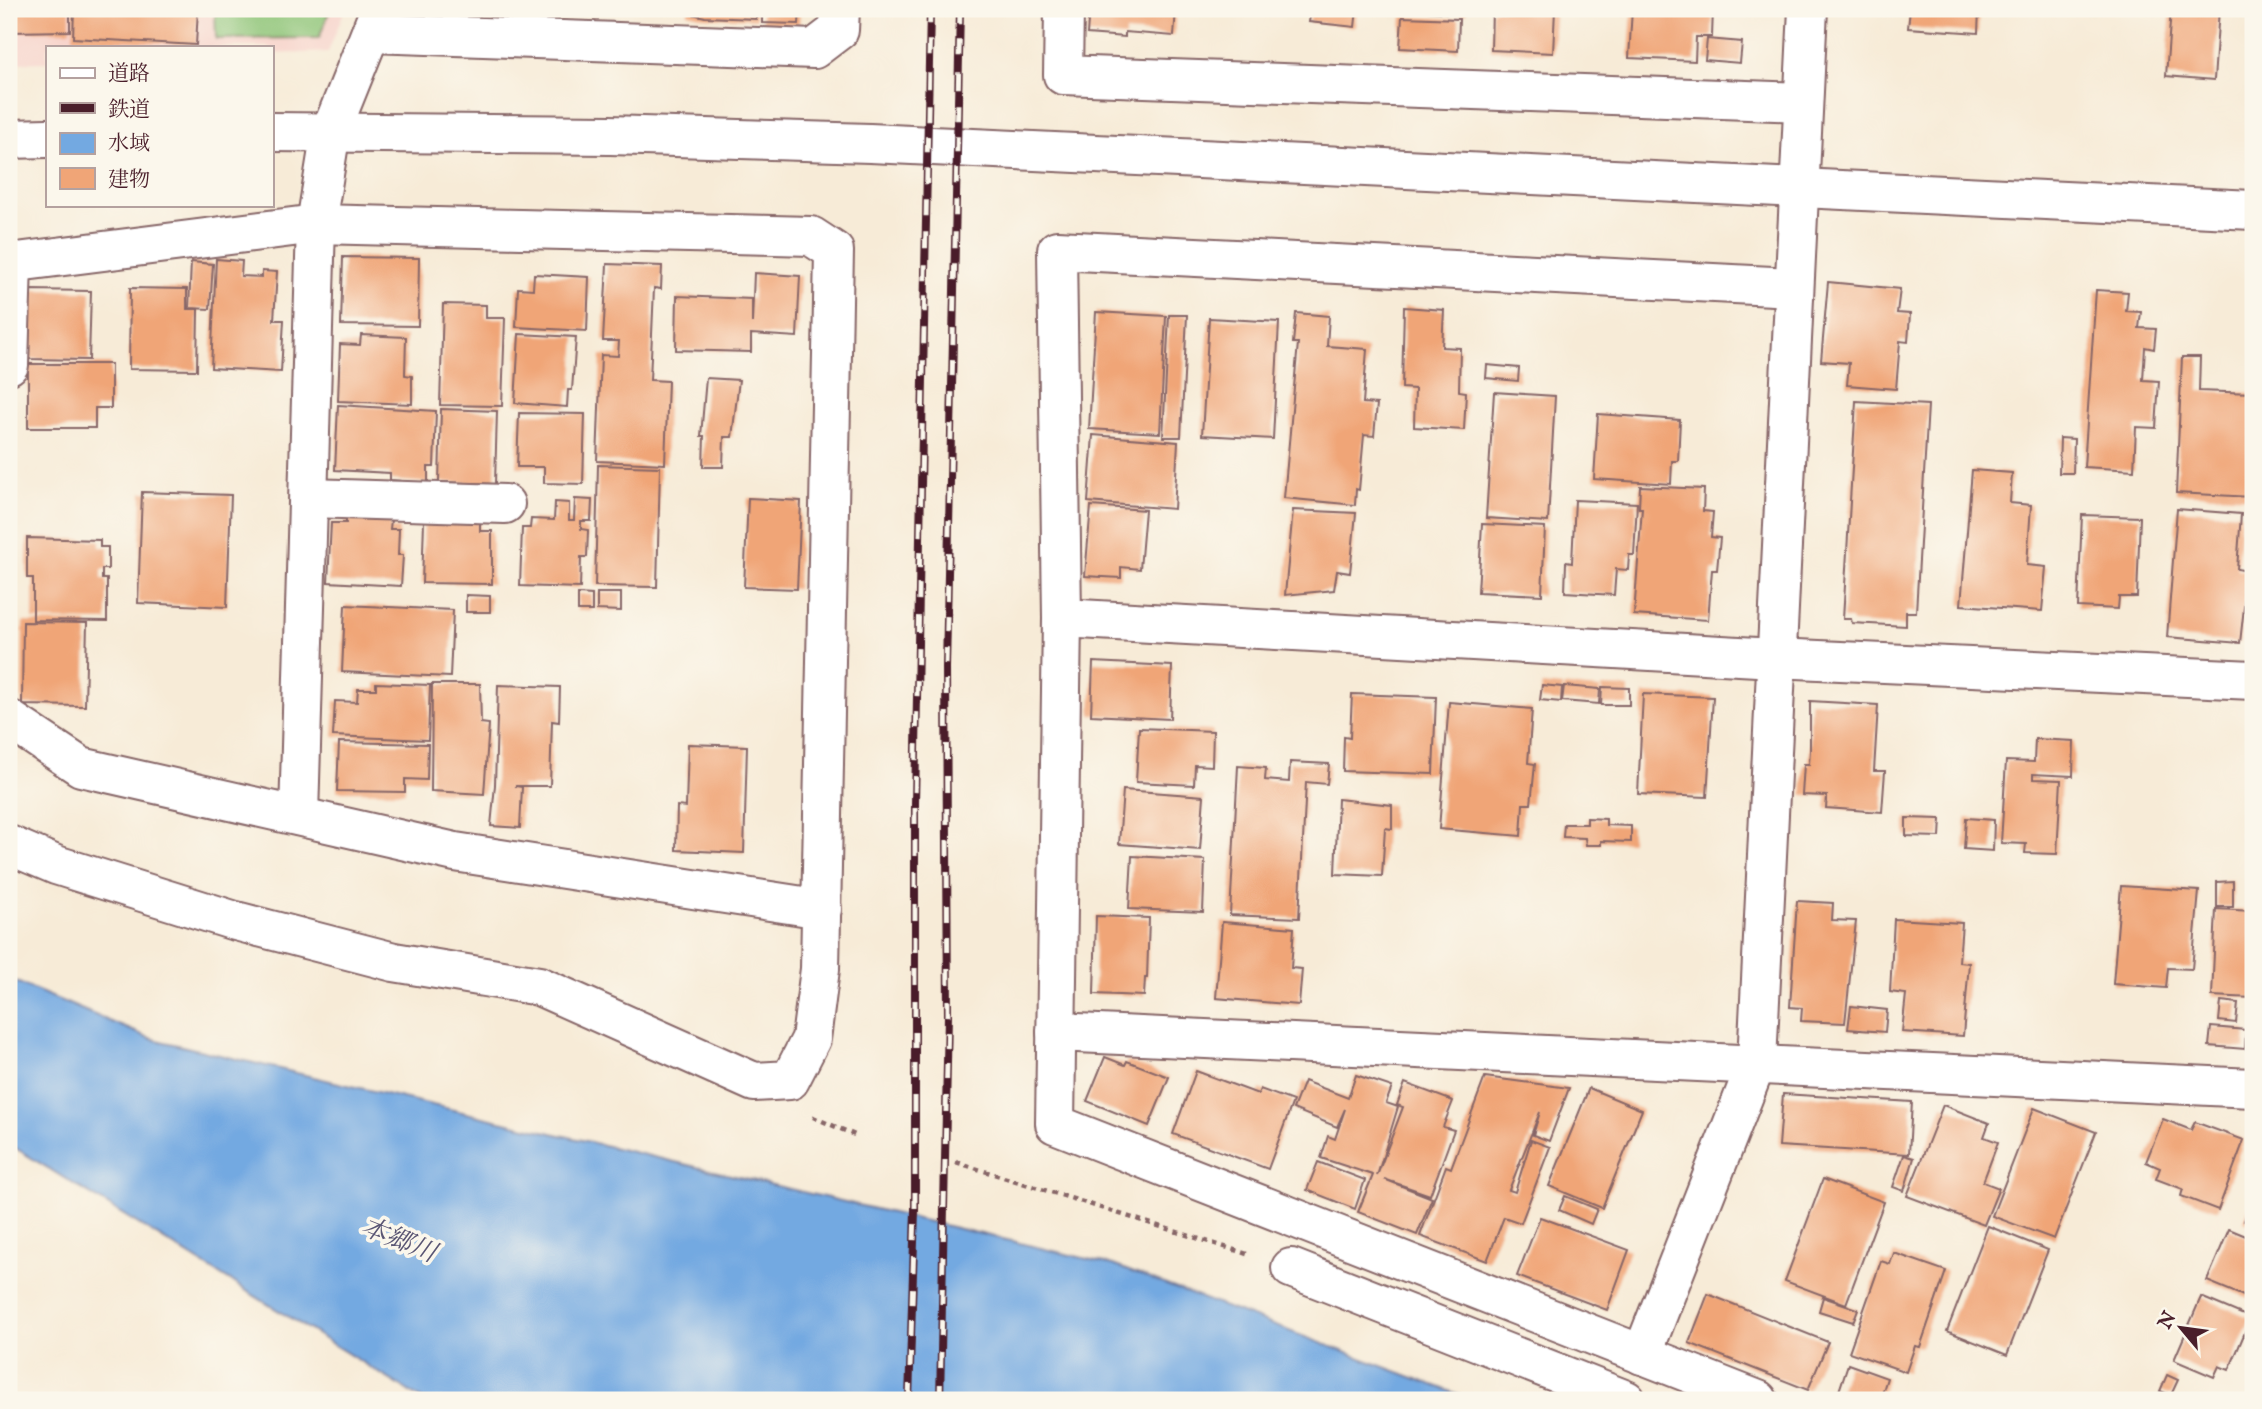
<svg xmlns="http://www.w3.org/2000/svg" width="2262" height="1409" font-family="'IM FELL English','Noto Serif JP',serif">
	<rect width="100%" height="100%" fill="#fbf7ec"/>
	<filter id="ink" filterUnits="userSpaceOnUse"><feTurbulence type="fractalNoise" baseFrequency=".0143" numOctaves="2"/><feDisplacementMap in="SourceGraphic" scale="14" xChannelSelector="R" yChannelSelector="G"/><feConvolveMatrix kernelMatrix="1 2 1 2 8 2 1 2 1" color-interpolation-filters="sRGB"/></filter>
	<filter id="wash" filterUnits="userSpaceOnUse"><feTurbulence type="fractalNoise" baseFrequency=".00686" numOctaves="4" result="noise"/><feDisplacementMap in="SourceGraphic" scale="28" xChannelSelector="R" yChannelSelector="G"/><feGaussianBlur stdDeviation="1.57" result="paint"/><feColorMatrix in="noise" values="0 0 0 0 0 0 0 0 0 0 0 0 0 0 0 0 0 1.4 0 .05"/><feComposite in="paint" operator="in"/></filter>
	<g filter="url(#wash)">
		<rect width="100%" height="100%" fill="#f7ebd7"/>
		<path fill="#f7d1c9" d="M9,9h336l-17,43 -57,2v-7h-224v15l-38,1z"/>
		<path fill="#8dc477" stroke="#6c7251" stroke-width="2" d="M215,9h115l-11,29 -103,1z"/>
		<path fill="#73a9e1" stroke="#5e6486" stroke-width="2" d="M9,979l143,60 961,226 360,135h-1050l-414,-256z"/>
		<g id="blocks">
			<g fill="#f0a577">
				<path d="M9,9h61v22l-61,1z"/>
				<path d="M74,9h124l-2,36 -123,-7z"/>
				<path d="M688,9h68v10l-51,-2 -17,-4z"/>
				<path d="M762,9h38l-1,15 -37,-1z"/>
				<path d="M1089,9h87l-2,27 -49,-4v5l-38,-3z"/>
				<path d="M1311,9h46l-2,18 -46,-5z"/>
				<path d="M1399,9h68l-1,5z"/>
				<path d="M1492,9h63l-2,44 -62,-3z"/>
				<path d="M1632,9h81l-1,28h-16l-1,24 -66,-3z"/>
				<path d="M1910,9h69l-1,24 -70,-5z"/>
				<path d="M2171,9h48l-5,71 -48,-4z"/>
				<path d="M1402,17l57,2 -1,32 -58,-3z"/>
				<path d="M1707,39l35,3 -2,21 -35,-3z"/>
				<path d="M343,257l76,1 -1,68 -77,-1z"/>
				<path d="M216,259l26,2 -1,15 21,1v-6l15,1 -3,48h10l-3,52 -70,-4z"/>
				<path d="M191,262l22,2 -3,45 -21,-1z"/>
				<path d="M607,264l55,2 -1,23 -7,-1 -4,92 18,1 -3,83 -68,-3 4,-106 17,1 1,-15h-16z"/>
				<path d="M754,273l46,3 -3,61 -46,-3v18l-75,-2 1,-54 75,3v24z"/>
				<path d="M534,274l55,3 -2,54 -71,-4 2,-39 15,1z"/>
				<path d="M1828,282l72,7 -3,24 13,1 -2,28 -8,-1 -4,48 -49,-4 2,-22 -28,-2z"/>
				<path d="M130,288l57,1v20h11l-1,61 -68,-1z"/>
				<path d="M30,290l61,1 -2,69 -60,-1z"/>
				<path d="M2096,290l32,2 -2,19 15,1 -2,16 17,1 -2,20 -9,-2 -2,33 16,1 -3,47 -20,-1 -2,43 -50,-3z"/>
				<path d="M443,304l43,1v13h19l-3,88 -62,-1z"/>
				<path d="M1404,307l40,3 -2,37 18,1 -1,43 7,1 -2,38 -50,-3 1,-38 -13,-1z"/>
				<path d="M1096,312l70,4 -6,117 -71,-4z"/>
				<path d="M1296,313l33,3 -2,30 40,3 -4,54 14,1 -3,32 -10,-1 -5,55 -3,-1 -1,16 -71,-7 14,-155h-5z"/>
				<path d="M1169,315h18l-6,122h-18z"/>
				<path d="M1209,318l70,4 -6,117 -71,-4z"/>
				<path d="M519,334l57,3 -4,53h-4l-1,17 -52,-4z"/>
				<path d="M361,335l45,2 -1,38 7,1v28l-74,-3 2,-57 20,1z"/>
				<path d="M2182,357h18l-1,34 54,2 -1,104 -76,-4z"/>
				<path d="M28,364h83v44h-16v20h-67z"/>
				<path d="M1487,365l32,3 -1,13 -32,-3z"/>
				<path d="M706,378l33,2 -7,57h-8l-1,30h-20l1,-31h-3z"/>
				<path d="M1494,392l61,4 -7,126 -62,-4z"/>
				<path d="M1856,401l72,4 -12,207h-10v14l-54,-3 -1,-4h-8z"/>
				<path d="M338,405l98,6 -2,56h-6v16l-38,-3v-7l-55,-3z"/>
				<path d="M441,409l56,2 -2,73 -56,-2z"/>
				<path d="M519,413l66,1 -2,70 -39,-1v-16h-27z"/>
				<path d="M1598,414l82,6 -2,41h-6l-1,23 -77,-5z"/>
				<path d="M1093,435l85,7 -4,67 -86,-7z"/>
				<path d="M2060,438l14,1 -1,34h-14z"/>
				<path d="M598,465l62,2 -3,120 -62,-1z"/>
				<path d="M1972,470l40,3 -2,30 21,2 -4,60 19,2 -4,44 -81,-6z"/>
				<path d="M1640,486l64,3 -1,22 10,1 -2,25 9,1 -3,32h-5l-4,50 -74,-5 8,-107h-3z"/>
				<path d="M142,492l89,3 -4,112 -89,-4z"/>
				<path d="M748,498l53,3 -4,88 -53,-2z"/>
				<path d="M575,499l17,1 -1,21h-10v8l7,1 -1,27h-6l-1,31 -60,-2 2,-58h8l1,-9 23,1 1,-18 14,1v17h5z"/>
				<path d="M1575,500l62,3 -3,52h-5l-1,15 -12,-1 -2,26 -49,-3 1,-30 6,1z"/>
				<path d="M1091,506l54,4 -5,59 -19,-2v11l-36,-2z"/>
				<path d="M2177,509l64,5 -4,55 11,2 -8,72 -73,-6z"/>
				<path d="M1293,510l63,3 -6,60 -13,-2 -3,19 -49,5z"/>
				<path d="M2082,515l58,2 -3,80h-18l-1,12 -40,-2z"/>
				<path d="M346,518l45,2 -1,9h9l-1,26h5l-2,31 -73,-4 3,-59h15z"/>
				<path d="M424,521h56v10h12v53l-70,-1z"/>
				<path d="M1482,524l63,3 -3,68 -64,-3z"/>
				<path d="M27,538l73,2v7h8v22h-6v10h5v42l-74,-1v-42h-6z"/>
				<path d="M597,593h24v18l-24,-1z"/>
				<path d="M578,594l14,1v16h-14z"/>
				<path d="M466,595l24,1v16h-24z"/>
				<path d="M345,605l108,5 -3,67 -108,-5z"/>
				<path d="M23,622l64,1 -2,83 -63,-1z"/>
				<path d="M1093,662l79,4 -2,53 -79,-4z"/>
				<path d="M376,683l54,2 -2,55 -95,-4 2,-35 22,1 1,-13h18z"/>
				<path d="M432,684h48l1,39 8,1 -5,70 -53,-3z"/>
				<path d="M498,685l62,2 -1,35 -7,-1 -2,65h-35l7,1 -2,41 -29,-2 4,-41z"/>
				<path d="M1542,685l20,2 -1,15 -21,-2z"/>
				<path d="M1564,686l36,3 -1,15 -37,-3z"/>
				<path d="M1602,687l27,1v17h-28z"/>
				<path d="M1352,694l84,3 -3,77 -90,-3 1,-34 6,1z"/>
				<path d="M1643,694l70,3 -6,100 -69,-3z"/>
				<path d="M1810,701l68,4 -4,66h11l-3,41 -56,-4 1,-12 -25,-1 2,-31h5l1,-13z"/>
				<path d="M1449,702l83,7 -4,54 7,1 -4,40h-8l-2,32 -82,-7z"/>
				<path d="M1139,728l74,3 -1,35 -17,-1 -1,20 -58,-3z"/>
				<path d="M2035,739l39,2 -1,35 -40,-2v5l28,1 -4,74 -32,-1 1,-9 -25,-1 5,-82 28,1z"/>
				<path d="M339,742l89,2 -1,36 -22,-1v13l-68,-1z"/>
				<path d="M688,744l59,2 -3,107 -68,-3 1,-44 9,1z"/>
				<path d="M1290,762l39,2 -2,20 -21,-2 -7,136 -69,-3 8,-149 28,2 -1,12 24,2z"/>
				<path d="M1123,790l81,6 -4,54 -81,-6z"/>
				<path d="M1338,799l54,6v24l-7,-1 -3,48 -47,-2z"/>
				<path d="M1587,818l19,1v6l25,1v16l-30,-1v4h-15l-1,-7 -22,-1 1,-13h23z"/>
				<path d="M1906,818l35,1 -1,18 -34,-1z"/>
				<path d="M1966,818l28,2 -1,31 -29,-2z"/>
				<path d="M1132,856l73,4 -2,52 -74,-3z"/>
				<path d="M2233,881v26h-16v-25z"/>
				<path d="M2121,886l78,5 -7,78 -24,-1 -2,20 -53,-4z"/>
				<path d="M1797,901l36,2 -1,17 24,1 -11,102 -44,-2 1,-13 -12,-1z"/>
				<path d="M2216,909l37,2v87l-41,-2z"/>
				<path d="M1096,916l53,2 -2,60h-2l-1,18 -50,-2z"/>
				<path d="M1894,919l68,4 -3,39 10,1 -6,73 -61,-4 4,-38 -16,-2z"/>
				<path d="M1222,922l72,6 -3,40 11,1 -3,36 -83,-7z"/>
				<path d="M2221,1001l17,2 -2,20 -17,-2z"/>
				<path d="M1851,1006l36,4 -2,22 -37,-3z"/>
				<path d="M2211,1027l35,3 -1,19 -36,-3z"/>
				<path d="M1105,1057l20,8 2,-4 42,16 -20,49 -62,-25z"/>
				<path d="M1196,1071l62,23 2,-5 33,12 -25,68 -95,-35z"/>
				<path d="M1356,1075l36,12 -6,16 12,4 -21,69 26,-69 -6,-2 8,-22 48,18 -10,26 11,3 -24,65 -46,-16 48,19 -15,37 -59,-23 15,-37 -52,-17 7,-22 7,3 10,-30 -8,18 -44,-18 11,-28 44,17z"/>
				<path d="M1485,1077l84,11 -20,53 -16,-6 7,-23 -31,78 6,2 16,-52 19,7 -29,76 -17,-6 -17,44 -67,-25 26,-70 5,2z"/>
				<path d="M1589,1088l53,22 -40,98 -53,-22z"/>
				<path d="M1783,1094l129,8 -3,52 -130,-8z"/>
				<path d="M1943,1105l46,18 -5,14 14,5 -15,40 16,6 -15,37 -77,-29z"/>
				<path d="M2034,1108l62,24 -42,107 -62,-23z"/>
				<path d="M2163,1119l28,11 4,-8 49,18 -26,70 -37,-14 2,-7 -27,-10 4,-11 -14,-6z"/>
				<path d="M1904,1155l10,3 -10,33 -11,-4z"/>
				<path d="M1318,1162l47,18 -10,29 -48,-19z"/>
				<path d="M1823,1179l61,23 -38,102 -61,-23z"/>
				<path d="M1565,1196l32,13 -6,15 -32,-14z"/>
				<path d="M2253,1197v27l-9,-3z"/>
				<path d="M1540,1217l89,33 -22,60 -90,-34z"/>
				<path d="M1988,1226l60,24 -41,105 -60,-24z"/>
				<path d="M2229,1229l24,10v61l-46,-19z"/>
				<path d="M1894,1253l52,18 -26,76 -5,-1 -9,26 -57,-20 32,-91 9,3z"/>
				<path d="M1708,1294l120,48 -20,48 -119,-47z"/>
				<path d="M1823,1297l35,12 -5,13 -34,-11z"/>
				<path d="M2201,1297l50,21 -22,52 -10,-4 -5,11 -40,-17z"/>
				<path d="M1848,1364l39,14 -7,22h-44z"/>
				<path d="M2167,1375l11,5 -7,15 -11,-4z"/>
			</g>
		</g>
	</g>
	<g filter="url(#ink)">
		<use href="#blocks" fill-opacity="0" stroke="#876667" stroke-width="2"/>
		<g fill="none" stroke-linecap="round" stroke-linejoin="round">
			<defs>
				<g id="minor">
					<path d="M1064,9l-1,66 740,27"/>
					<path d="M371,33l443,16 25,-19 1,-21"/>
					<path d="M271,132l339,3 260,8 1383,67"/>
					<path d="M9,139l38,-1"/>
					<path d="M9,263l307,-39 495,12 23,15 -14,718 -9,70 -21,41 -36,2 -215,-96 -145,-24 -162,-42 -176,-55 -47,-20"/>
					<path d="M9,365l3,-103"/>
					<path d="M309,498l196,6"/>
					<path d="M1062,618l713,40 478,22"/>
					<path d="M9,719l72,48 374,85 367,57"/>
					<path d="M299,816l17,-592 15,-93 49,-122"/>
					<path d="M1056,1032l1197,56"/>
					<path d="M1291,1268l335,132"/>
					<path d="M1642,1355l115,-293 51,-1053"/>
					<path d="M1758,1400l-703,-276 7,-506 -5,-368 737,37"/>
				</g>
			</defs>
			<use href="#minor" stroke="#876667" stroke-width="42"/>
			<g stroke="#876667" stroke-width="4.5" stroke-dasharray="5 5" stroke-linecap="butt">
				<path d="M813,1117l44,19"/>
				<path d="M956,1162l294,93"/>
			</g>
			<use href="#minor" stroke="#fff" stroke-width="38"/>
			<defs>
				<g id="rail">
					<path d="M909,1400l6,-190v-407l15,-794"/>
					<path d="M940,1400l8,-385 -2,-347 14,-659"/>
				</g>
			</defs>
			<use href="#rail" stroke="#4a1f2b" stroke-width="8"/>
			<use href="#rail" stroke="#fbf7ec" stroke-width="5" stroke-dasharray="16" stroke-linecap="butt"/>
		</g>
	</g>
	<g text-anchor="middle" stroke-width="7" stroke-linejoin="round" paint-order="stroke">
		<g font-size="26" font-style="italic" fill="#5a5674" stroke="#fbf7ec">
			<text transform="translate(399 1239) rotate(22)" y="9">本郷川</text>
		</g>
	</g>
	<rect width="2262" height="1409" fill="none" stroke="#fbf7ec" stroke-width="35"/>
	<rect x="46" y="46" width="228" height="161" fill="#fbf7ec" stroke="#b4a19f" stroke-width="2"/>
	<rect x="60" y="68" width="35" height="10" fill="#ffffff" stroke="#b4a19f" stroke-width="2"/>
	<text x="108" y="80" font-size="21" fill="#4a1f2b">道路</text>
	<rect x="60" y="103" width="35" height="10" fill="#4a1f2b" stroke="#b4a19f" stroke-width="2"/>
	<text x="108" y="116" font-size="21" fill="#4a1f2b">鉄道</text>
	<rect x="60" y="133" width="35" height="21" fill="#73a9e1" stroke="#b4a19f" stroke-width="2"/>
	<text x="108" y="150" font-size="21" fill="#4a1f2b">水域</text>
	<rect x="60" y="168" width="35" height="21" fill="#f0a577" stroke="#b4a19f" stroke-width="2"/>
	<text x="108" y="186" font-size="21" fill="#4a1f2b">建物</text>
	<g transform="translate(2181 1328) rotate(299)" stroke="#fbf7ec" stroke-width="5" paint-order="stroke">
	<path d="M0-5L12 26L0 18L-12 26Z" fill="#4a1f2b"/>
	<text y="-10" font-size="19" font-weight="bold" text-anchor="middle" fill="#4a1f2b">N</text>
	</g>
</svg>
